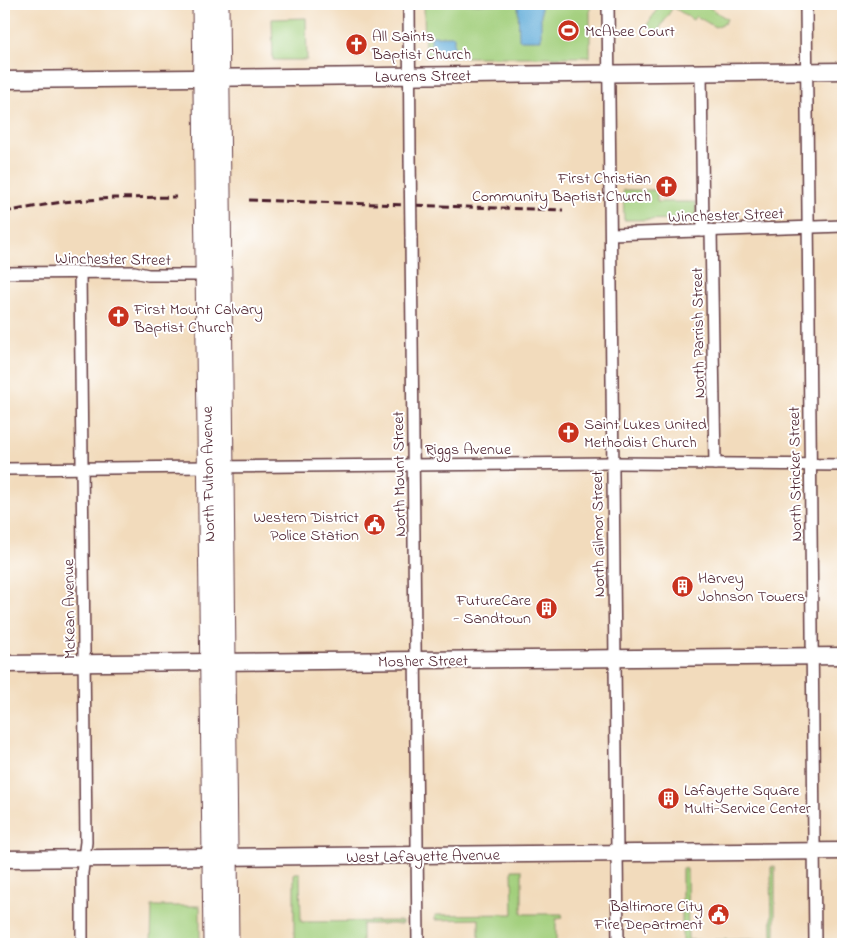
<svg xmlns="http://www.w3.org/2000/svg" width="847" height="948" font-family="'Indie Flower',sans-serif">
	<rect width="100%" height="100%" fill="#fff"/>
	<filter id="ink" filterUnits="userSpaceOnUse"><feTurbulence type="fractalNoise" baseFrequency=".02" numOctaves="2"/><feDisplacementMap in="SourceGraphic" scale="10" xChannelSelector="R" yChannelSelector="G"/><feConvolveMatrix kernelMatrix="1 2 1 2 8 2 1 2 1" color-interpolation-filters="sRGB"/></filter>
	<filter id="wash" filterUnits="userSpaceOnUse"><feTurbulence type="fractalNoise" baseFrequency=".0096" numOctaves="4" result="noise"/><feDisplacementMap in="SourceGraphic" scale="20" xChannelSelector="R" yChannelSelector="G"/><feGaussianBlur stdDeviation="1.12" result="paint"/><feColorMatrix in="noise" values="0 0 0 0 0 0 0 0 0 0 0 0 0 0 0 0 0 1.4 0 .05"/><feComposite in="paint" operator="in"/></filter>
	<g filter="url(#wash)">
		<rect width="100%" height="100%" fill="#f2dbbc"/>
		<g fill="#a2cf7c" stroke="#767754">
			<path d="M424,4h166v53h-165z"/>
			<path d="M660,4h47v2l20,13 -2,4 -10,4 -19,-11 -3,4 -20,-13 -16,26 -11,-6z"/>
			<path d="M306,18l1,42h-34l-1,-41z"/>
			<path d="M623,190h34v12h39v17l-72,1z"/>
			<path d="M771,867h4v72h6v2h18v3h-117v-76l5,1 1,71 84,-1z"/>
			<path d="M512,870h10v44h40l1,4 -7,1v25h-77v-25l-44,1v-5l78,-1z"/>
			<path d="M294,873h6l1,49 101,-1v3h-40v20h-68z"/>
			<path d="M152,906h48v38h-49z"/>
		</g>
		<g fill="#5fabd8" stroke="#546582">
			<path d="M518,4h23v36h-22z"/>
			<path d="M431,36h23v15l-23,1z"/>
		</g>
	</g>
	<g filter="url(#ink)">
		<g fill="none" stroke-linecap="round" stroke-linejoin="round">
			<defs>
				<g id="street">
					<path d="M409,4l1,151"/>
					<path d="M608,4l10,940"/>
					<path d="M806,4l9,940"/>
					<path d="M701,73l2,158"/>
					<path d="M711,230l4,234"/>
					<path d="M611,234l232,-8"/>
					<path d="M411,237l7,707"/>
					<path d="M80,272l6,570 -4,31v71"/>
					<path d="M4,273l130,-1 14,3h64"/>
					<path d="M4,469l609,-6 230,2"/>
				</g>
				<g id="secondary">
					<path d="M4,80l839,-9"/>
					<path d="M4,664l839,-8"/>
					<path d="M4,859l839,-8"/>
				</g>
				<g id="primary">
					<path d="M202,4l11,940"/>
					<path d="M219,4l10,940"/>
				</g>
			</defs>
			<use href="#street" stroke="#633b41" stroke-width="14"/>
			<use href="#secondary" stroke="#633b41" stroke-width="19"/>
			<use href="#primary" stroke="#633b41" stroke-width="21"/>
			<use href="#street" stroke="#fff" stroke-width="11"/>
			<use href="#secondary" stroke="#fff" stroke-width="16"/>
			<use href="#primary" stroke="#fff" stroke-width="19"/>
			<g stroke="#4a1f2b" stroke-width="3" stroke-dasharray="8 4" stroke-linecap="butt">
				<path d="M249,200l314,10"/>
				<path d="M4,212l58,-10 51,-4 63,-1"/>
			</g>
			<defs>
				<path id="street-bridge" d="M410,155l1,82"/>
			</defs>
			<use href="#street-bridge" stroke="#633b41" stroke-width="14" stroke-linecap="butt"/>
			<use href="#street-bridge" stroke="#fff" stroke-width="11"/>
		</g>
	</g>
	<defs>
		<symbol id="stadium-disc" viewBox="-11 -11 22 22"><circle r="9.5" fill="#c8321e" stroke="#fff"/><path d="M0-5a6.5 5 0 1 0 0 10a6.5 5 0 1 0 0-10ZM-3.5-1.8h7v3.6h-7Z" fill="#fff"/></symbol>
		<symbol id="church-disc" viewBox="-11 -11 22 22"><circle r="9.5" fill="#c8321e" stroke="#fff"/><path d="M-1.2-6h2.4v3.5h3.3v2.4h-3.3V6h-2.4V-.1h-3.3v-2.4h3.3Z" fill="#fff"/></symbol>
		<symbol id="civic-disc" viewBox="-11 -11 22 22"><circle r="9.5" fill="#c8321e" stroke="#fff"/><path d="M-.6-6.5H3V-4.5H.6V-3L4-1V1h2V6H-6V1h2V-1L-.6-3ZM-1.2 2.5V6h2.4V2.5Z" fill="#fff"/></symbol>
		<symbol id="building-disc" viewBox="-11 -11 22 22"><circle r="9.5" fill="#c8321e" stroke="#fff"/><path d="M-4-6H4V6H1V3H-1V6H-4ZM-2.5-4.3h1.7v1.8h-1.7ZM.8-4.3h1.7v1.8H.8ZM-2.5-1h1.7V.8h-1.7ZM.8-1h1.7V.8H.8Z" fill="#fff"/></symbol>
	</defs>
	<g fill-rule="evenodd">
		<use href="#stadium-disc" x="556" y="18" width="25" height="25"/>
		<use href="#church-disc" x="344" y="32" width="25" height="25"/>
		<use href="#church-disc" x="654" y="174" width="25" height="25"/>
		<use href="#church-disc" x="106" y="304" width="25" height="25"/>
		<use href="#church-disc" x="556" y="420" width="25" height="25"/>
		<use href="#civic-disc" x="362" y="512" width="25" height="25"/>
		<use href="#building-disc" x="670" y="574" width="25" height="25"/>
		<use href="#building-disc" x="534" y="596" width="25" height="25"/>
		<use href="#building-disc" x="656" y="786" width="25" height="25"/>
		<use href="#civic-disc" x="706" y="902" width="25" height="25"/>
	</g>
	<g text-anchor="middle" stroke-width="4" stroke-linejoin="round" paint-order="stroke">
		<g font-size="16" fill="#4a1f2b" stroke="#fff" text-anchor="start">
			<text x="585" y="36">McAbee Court</text>
			<text x="372" y="41">All Saints<tspan x="372" dy="18">Baptist Church</tspan></text>
			<text x="651" y="183" text-anchor="end">First Christian<tspan x="651" dy="18">Community Baptist Church</tspan></text>
			<text x="134" y="314">First Mount Calvary<tspan x="134" dy="18">Baptist Church</tspan></text>
			<text x="584" y="429">Saint Lukes United<tspan x="584" dy="18">Methodist Church</tspan></text>
			<text x="359" y="522" text-anchor="end">Western District<tspan x="359" dy="18">Police Station</tspan></text>
			<text x="698" y="583">Harvey<tspan x="698" dy="18">Johnson Towers</tspan></text>
			<text x="531" y="605" text-anchor="end">FutureCare<tspan x="531" dy="18">- Sandtown</tspan></text>
			<text x="684" y="795">Lafayette Square<tspan x="684" dy="18">Multi-Service Center</tspan></text>
			<text x="703" y="911" text-anchor="end">Baltimore City<tspan x="703" dy="18">Fire Department</tspan></text>
		</g>
		<g font-size="16" fill="#4a1f2b" stroke="#fff">
			<text transform="translate(423 75) rotate(-1)" y="6">Laurens Street</text>
			<text transform="translate(726 214) rotate(-2)" y="6">Winchester Street</text>
			<text transform="translate(113 258) rotate(1)" y="6">Winchester Street</text>
			<text transform="translate(697 333) rotate(-91)" y="6">North Parrish Street</text>
			<text x="468" y="454">Riggs Avenue</text>
			<text transform="translate(207 474) rotate(-91)" y="6">North Fulton Avenue</text>
			<text transform="translate(398 474) rotate(-91)" y="6">North Mount Street</text>
			<text transform="translate(794 474) rotate(-91)" y="6">North Stricker Street</text>
			<text transform="translate(597 534) rotate(-91)" y="6">North Gilmor Street</text>
			<text transform="translate(68 609) rotate(-91)" y="6">McKean Avenue</text>
			<text transform="translate(423 660) rotate(-1)" y="6">Mosher Street</text>
			<text transform="translate(423 855) rotate(-1)" y="6">West Lafayette Avenue</text>
		</g>
	</g>
	<rect width="847" height="948" fill="none" stroke="#fff" stroke-width="20"/>
</svg>
